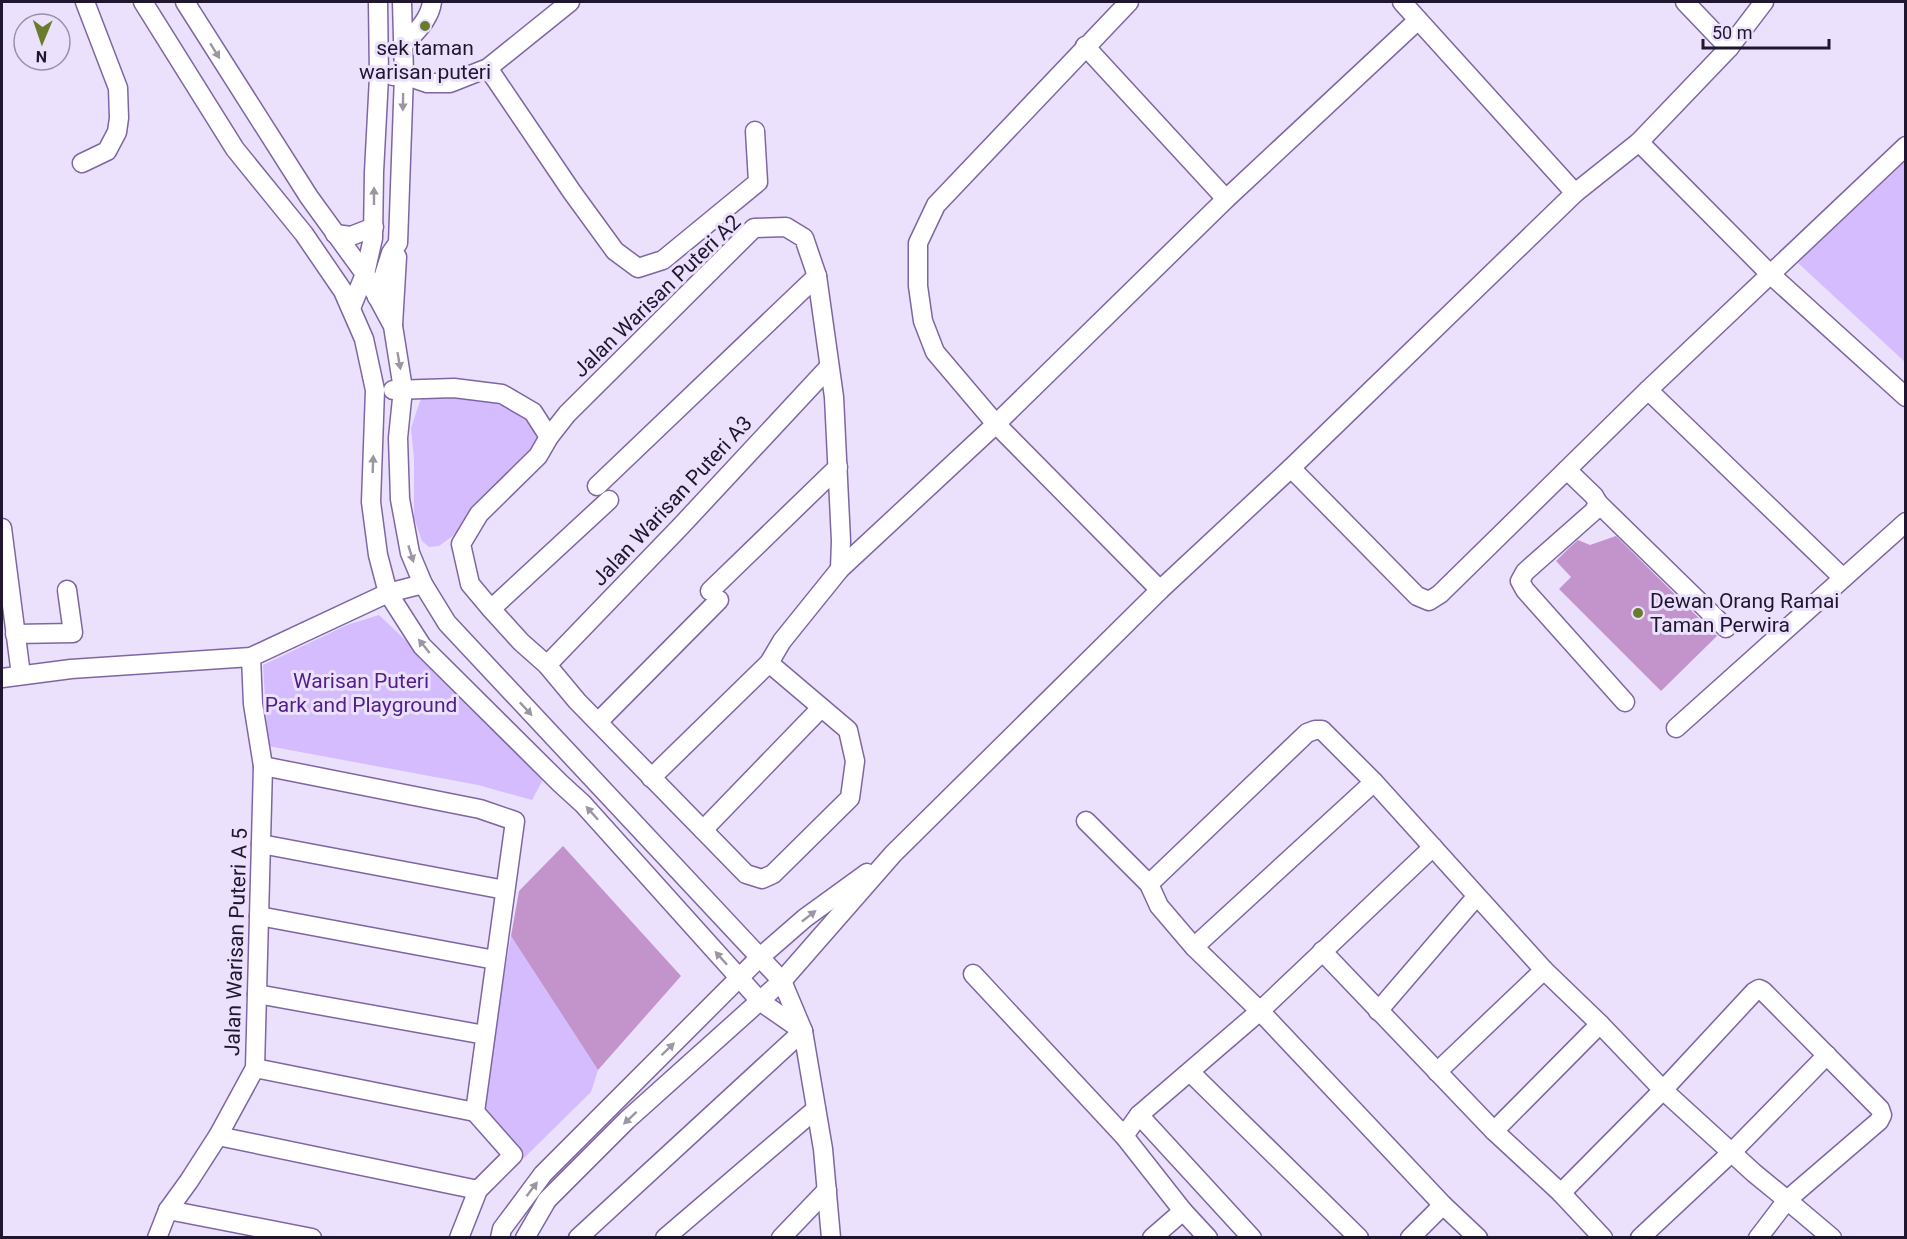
<svg xmlns="http://www.w3.org/2000/svg" width="1907" height="1239" font-family="Roboto,sans-serif">
	<rect width="100%" height="100%" fill="#ebe1fd"/>
	<g fill="#d4bcfe">
		<path d="M1905,155v207l-108,-100z"/>
		<path d="M433,390l60,5 33,20 12,26 -84,94 -15,11 -10,1 -7,-6 -8,-23v-59l-3,-31 9,-27z"/>
		<path d="M379,615l167,159 -14,26 -54,-15 -210,-39 -5,-81 84,-40z"/>
		<path d="M511,936l87,134 -7,22 -68,67 -42,-51z"/>
	</g>
	<g fill="#c393cc">
		<path d="M1616,536l101,100 -56,55 -102,-102 12,-12 -15,-16 13,-13 9,-8 12,5z"/>
		<path d="M563,846l118,130 -83,94 -87,-134 8,-45z"/>
	</g>
	<g fill="none" stroke-linecap="round" stroke-linejoin="round">
		<defs>
			<g id="minor">
				<path d="M143,2l92,147 69,85 39,57 21,48 11,51 -4,112 7,53 10,38 34,53 138,137 23,21 178,198 42,29"/>
				<path d="M185,2l124,195 56,77 28,52 10,63 -5,49 2,61 10,54 13,31 24,39 335,358 21,50 20,118 8,89"/>
				<path d="M1129,2l-193,203 -18,38v43l5,35 12,31 61,72 164,166"/>
				<path d="M1402,2l173,191"/>
				<path d="M1685,2l44,46"/>
				<path d="M404,43c12,-10 26,-25 28,-41"/>
				<path d="M1085,46l141,153"/>
				<path d="M488,68l84,124 43,59 23,17 25,-8 95,-78 -3,-51"/>
				<path d="M393,76l11,-1 23,8h23l38,-15 82,-66"/>
				<path d="M1639,142l131,132 136,123"/>
				<path d="M82,163l25,-12 10,-19 2,-14 -1,-30 -33,-86"/>
				<path d="M335,234l16,2 23,-9"/>
				<path d="M377,297l14,-44 7,-10 6,-168 -2,-73"/>
				<path d="M351,308l14,-34 8,-36 1,-66 5,-95 -1,-75"/>
				<path d="M393,325l4,-68"/>
				<path d="M393,390l61,-2 48,6 31,18 16,25"/>
				<path d="M1648,390l195,188"/>
				<path d="M1291,468l126,128 12,5 11,-7 208,-204 258,-244"/>
				<path d="M1567,470l27,26 4,7 -4,8 -69,61 -5,9 5,9 100,112"/>
				<path d="M597,486l220,-210"/>
				<path d="M1598,503l128,125"/>
				<path d="M2,528l19,147"/>
				<path d="M710,591l128,-124"/>
				<path d="M491,609l118,-109"/>
				<path d="M15,634l58,-1 -6,-43"/>
				<path d="M769,663l79,67 7,31 -5,37 -77,76 -11,5 -16,-5 -169,-173 -30,-36 -26,-23 -30,-33 -21,-25 -9,-40 18,-30 59,-58 11,-19 18,-23 187,-186 32,-1 18,11 13,38 17,121 7,144 -1,28"/>
				<path d="M547,665l134,-139 148,-159"/>
				<path d="M2,678l69,-9 180,-12 137,-64 35,-9"/>
				<path d="M599,721l120,-121"/>
				<path d="M1676,728l230,-206"/>
				<path d="M263,766l217,43 35,12 -40,291 38,43 -35,35 -19,48"/>
				<path d="M651,778l118,-115 13,-22 58,-72 156,-145 230,-225 192,-179"/>
				<path d="M1086,821l63,63 10,22 35,41 66,64 183,194 35,33"/>
				<path d="M703,830l118,-122"/>
				<path d="M261,844l244,46"/>
				<path d="M1149,884l158,-151 8,-3h7l52,52 170,188 56,54 63,66 91,83 33,27 -29,38"/>
				<path d="M259,916l236,44"/>
				<path d="M1194,947l180,-165"/>
				<path d="M1322,951l172,180 67,62 102,-103 91,-98 5,-3 4,2 117,118 2,6 -3,6 -92,79 45,38"/>
				<path d="M973,974l151,162 59,75 25,27"/>
				<path d="M257,994l228,41"/>
				<path d="M1378,1011l98,-114"/>
				<path d="M255,1068l220,44"/>
				<path d="M1190,1072l169,166"/>
				<path d="M1437,1072l107,-102"/>
				<path d="M1139,1115l113,123"/>
				<path d="M1494,1131l106,-107"/>
				<path d="M218,1136l260,54"/>
				<path d="M1124,1136l15,-21 121,-104 173,-164"/>
				<path d="M1561,1193l42,45"/>
				<path d="M168,1210l144,28"/>
				<path d="M157,1238l11,-28 21,-29 29,-45 37,-68 8,-302 -10,-62 -2,-47"/>
				<path d="M500,1238l2,-9 41,-55 216,-216 46,-40 62,-45"/>
				<path d="M525,1238l22,-38 80,-80 155,-139 111,-127 267,-264 131,-122 284,-275 64,-51 90,-94 35,-46"/>
				<path d="M578,1238l225,-207"/>
				<path d="M665,1238l151,-129"/>
				<path d="M781,1238l46,-48"/>
				<path d="M1152,1238l31,-27"/>
				<path d="M1410,1238l33,-33"/>
				<path d="M1640,1238l92,-86 95,-97"/>
			</g>
		</defs>
		<use href="#minor" stroke="#7e66a3" stroke-width="21"/>
		<use href="#minor" stroke="#fff" stroke-width="18"/>
	</g>
	<defs><path id="oneway-solid" d="M-6-.8H1V-3.2L6.5 0L1 3.2V.8H-6Z" transform="scale(1.5)"/></defs>
	<g fill="#9b96a1">
		<use href="#oneway-solid" transform="translate(215 51) rotate(58)"/>
		<use href="#oneway-solid" transform="translate(403 102) rotate(91)"/>
		<use href="#oneway-solid" transform="translate(374 196) rotate(-90)"/>
		<use href="#oneway-solid" transform="translate(399 361) rotate(80)"/>
		<use href="#oneway-solid" transform="translate(373 464) rotate(-88)"/>
		<use href="#oneway-solid" transform="translate(411 554) rotate(73)"/>
		<use href="#oneway-solid" transform="translate(424 646) rotate(-129)"/>
		<use href="#oneway-solid" transform="translate(526 709) rotate(47)"/>
		<use href="#oneway-solid" transform="translate(592 813) rotate(-132)"/>
		<use href="#oneway-solid" transform="translate(809 916) rotate(-38)"/>
		<use href="#oneway-solid" transform="translate(721 958) rotate(-132)"/>
		<use href="#oneway-solid" transform="translate(668 1049) rotate(-44)"/>
		<use href="#oneway-solid" transform="translate(630 1118) rotate(137)"/>
		<use href="#oneway-solid" transform="translate(532 1189) rotate(-53)"/>
	</g>
	<g fill="#697c2b" stroke="#ebe1fd" stroke-width="2">
		<circle cx="425" cy="26" r="6"/>
		<circle cx="1638" cy="613" r="6"/>
	</g>
	<g text-anchor="middle" stroke-width="6" stroke-linejoin="round" paint-order="stroke">
		<g font-size="21" fill="#20162f" stroke="#ebe1fd">
			<text x="425" y="55">sek taman<tspan x="425" dy="24">warisan puteri</tspan></text>
			<text x="1650" y="608" text-anchor="start">Dewan Orang Ramai<tspan x="1650" dy="24">Taman Perwira</tspan></text>
		</g>
		<g font-size="21" fill="#20162f" stroke="#ebe1fd">
			<text transform="translate(657 296) rotate(-44)" y="7">Jalan Warisan Puteri A2</text>
			<text transform="translate(672 501) rotate(-47)" y="7">Jalan Warisan Puteri A3</text>
			<text transform="translate(236 942) rotate(-88)" y="7">Jalan Warisan Puteri A 5</text>
		</g>
		<g font-size="21" fill="#531e8a" stroke="#ebe1fd">
			<text x="361" y="688">Warisan Puteri<tspan x="361" dy="24">Park and Playground</tspan></text>
		</g>
	</g>
	<rect width="1907" height="1239" fill="none" stroke="#20162f" stroke-width="6"/>
	<g transform="translate(42 42) rotate(182)"><circle r="28" fill="#ebe1fd" stroke="#9a90ab" stroke-width="1.5"/>
	<path d="M0-4.5L10 22L0 15L-10 22Z" fill="#697c2b"/>
	<text y="-9" font-size="16" font-weight="bold" text-anchor="middle" fill="#20162f">N</text>
	</g>
	<path d="M1703 39v9h126v-9" fill="none" stroke="#20162f" stroke-width="3"/>
	<text x="1712" y="39" font-size="18" fill="#20162f" stroke="#ebe1fd" stroke-width="4.5" paint-order="stroke">50 m</text>
</svg>
